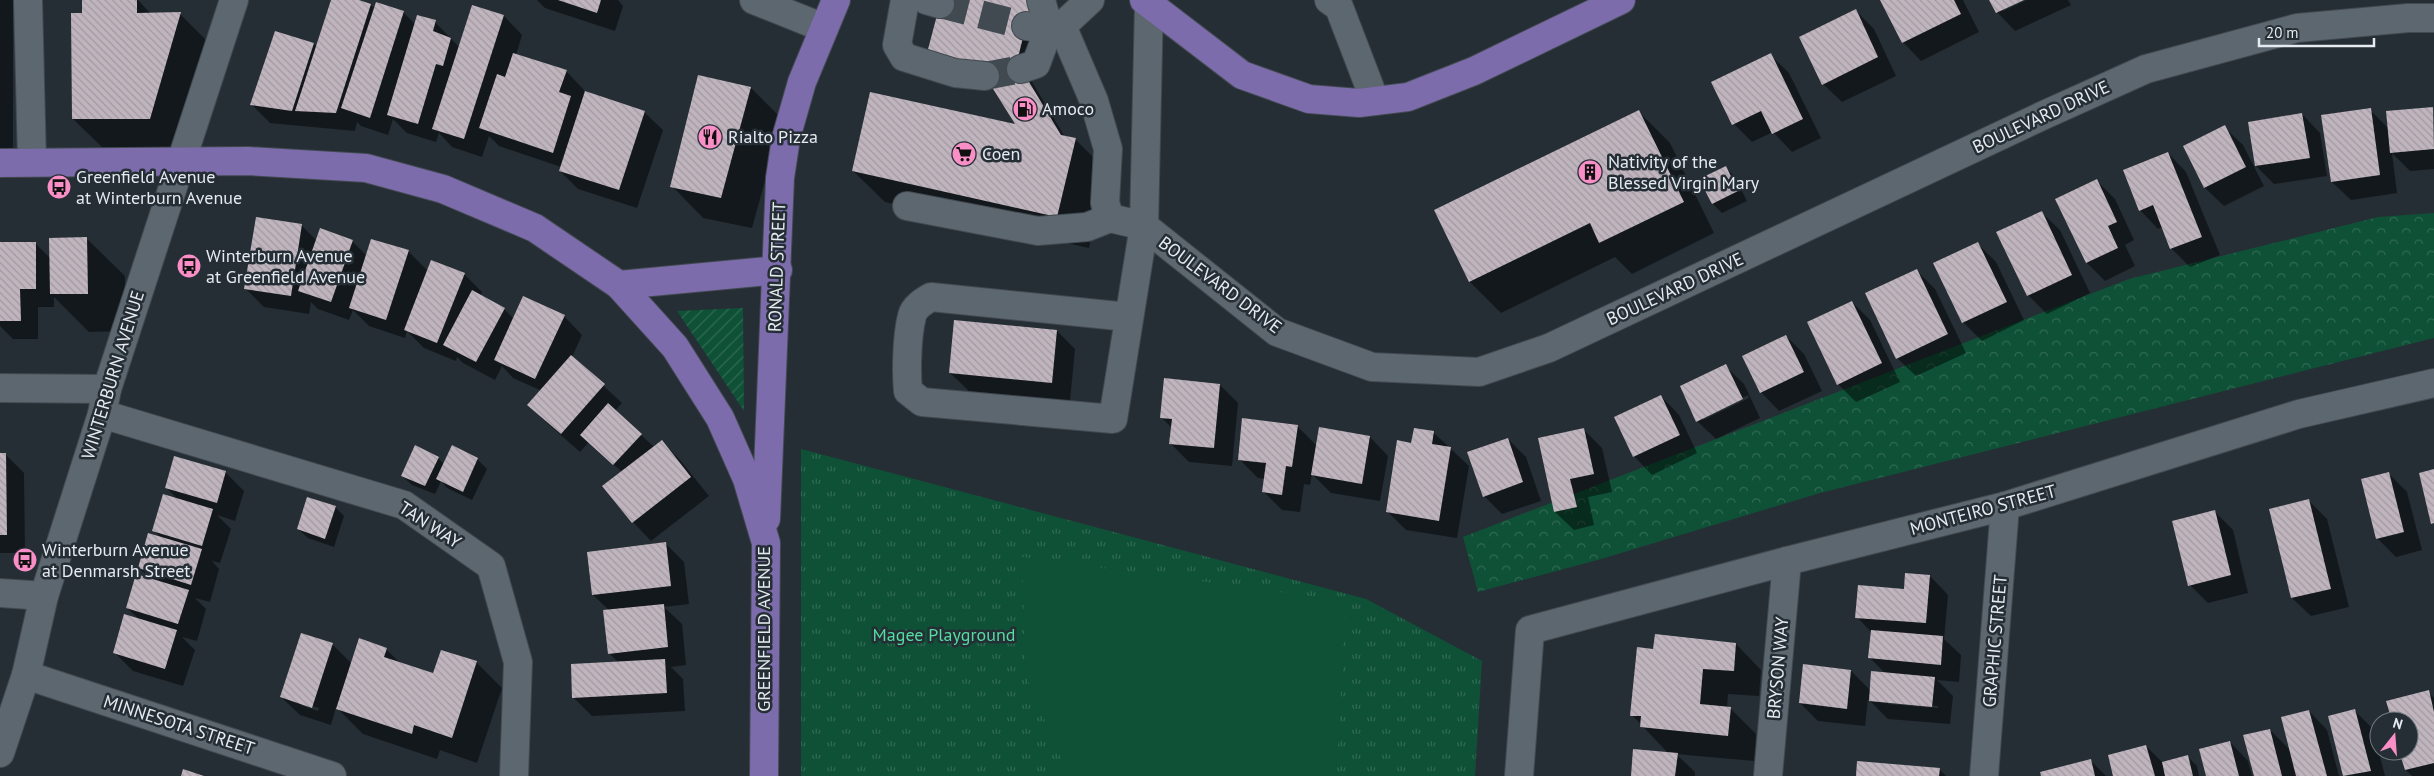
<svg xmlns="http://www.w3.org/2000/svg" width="2434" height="776" font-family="'PT Sans',sans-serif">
	<defs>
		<pattern id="grass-tufts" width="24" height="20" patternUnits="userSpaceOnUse" patternTransform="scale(1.25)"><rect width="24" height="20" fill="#0e5136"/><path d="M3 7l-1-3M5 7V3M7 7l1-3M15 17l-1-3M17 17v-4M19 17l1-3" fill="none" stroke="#316a53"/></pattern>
		<pattern id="forest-crowns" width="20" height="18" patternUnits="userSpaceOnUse" patternTransform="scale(1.25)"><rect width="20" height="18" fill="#0e5136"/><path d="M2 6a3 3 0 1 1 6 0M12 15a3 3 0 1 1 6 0" fill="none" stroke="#316a53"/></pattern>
		<pattern id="garden-furrows" width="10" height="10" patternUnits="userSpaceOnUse" patternTransform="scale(1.25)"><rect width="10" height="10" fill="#0e5136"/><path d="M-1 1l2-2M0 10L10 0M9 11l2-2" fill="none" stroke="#316a53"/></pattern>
		<pattern id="building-back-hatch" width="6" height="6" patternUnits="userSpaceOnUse" patternTransform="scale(1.25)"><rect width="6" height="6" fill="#c0b5be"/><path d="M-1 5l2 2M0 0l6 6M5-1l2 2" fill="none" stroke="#a199a0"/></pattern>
	</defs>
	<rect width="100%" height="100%" fill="#252e35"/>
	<path fill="url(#grass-tufts)" d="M801,449l565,150 116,62 -7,115h-674z"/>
	<path fill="url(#forest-crowns)" d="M2434,213v125l-614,155 -219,66 -123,33 -15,-55 666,-258 249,-62z"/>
	<path fill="url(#garden-furrows)" d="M743,308l1,103 -67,-100z"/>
	<path fill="#0e5136" d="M1022,557l324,44 -10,175h-265l-7,-11 -38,-89z"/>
	<g fill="#0007" fill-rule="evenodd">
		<path d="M0,0h13v148l-13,1z"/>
		<path d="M83,0h55l13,14h29l31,31 -30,105h-76l-32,-31z"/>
		<path d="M332,0h23l16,5 4,4 2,-5 27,9 12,12 19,-3 25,26 13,-42 31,10 18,19 -6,20 50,16 18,19v2l60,20 19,18 -26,78 -59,-19 -18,-18 1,-4 -62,-21 -10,-10 -7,21 -30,-10 -13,-14 -3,9 -29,-9 -14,-14 -5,16 -27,-9 -4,-4 -2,9 -85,-8 -18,-18 24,-73 38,12 3,3z"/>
		<path d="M537,0h81l5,6 -8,25 -70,-23z"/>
		<path d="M1044,0l-18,72 39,65 10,2 31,31 -17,78 -204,-46 -32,-31 164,-45 -31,-52 -48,-12z"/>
		<path d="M1882,0h81l16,32 -58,29 -18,-19z"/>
		<path d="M1991,0h30l-18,9v2l24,-11h41l3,5 -56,26 -18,-19z"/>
		<path d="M1855,10l19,19 22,47 -54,26 -19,-18z"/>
		<path d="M1770,55l19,18 32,65 -29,14 -19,-20 -21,10 -18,-18z"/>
		<path d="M751,88l31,31 -30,109 -49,-10 -31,-32z"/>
		<path d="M2433,108l1,61 -24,2 -18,-18 5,40 -46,7 -19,-18 38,-72 19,19z"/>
		<path d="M1639,112l31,31 44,90 -82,41 -17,-17 -114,56 -31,-31 -35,-71z"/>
		<path d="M2302,114l18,19 7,43 -53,8 -18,-18z"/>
		<path d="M2224,127l19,18 21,41 -40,20 -19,-18 -20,-42z"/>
		<path d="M2168,153l18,19 34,83 -30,12 -18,-18 -9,-22 -5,2 -18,-19z"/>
		<path d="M1726,168l9,9 12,24 -25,12 -9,-9 -12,-24z"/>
		<path d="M2096,180l19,19 19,41 -9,5 10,21 -30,15 -18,-18z"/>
		<path d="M2041,212l19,18 30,63 -43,21 -19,-19z"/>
		<path d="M301,225l16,16h35l15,15 41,-5 20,20 36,3 18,18 -1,4 23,13 10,10 50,-3 18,19 -10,22 50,46 -7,8 39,36 8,-6 18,19 29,36 -58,45 -18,-19 -29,-36 18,-14 -33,-30 -9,10 -33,-29 -18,-18 13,-14 -29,-13 -11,-12 -7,14 -32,-17 -6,-6 -1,4 -32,-13 -17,-17 -2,7 -36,-12 -16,-16 -4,10 -31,-11 -7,-7 -2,12 -45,-7 -18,-18z"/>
		<path d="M87,239l38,37v55l-36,1 -35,-35v10h-16v32h-25l-13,-13v-83h35l15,15z"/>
		<path d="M1977,243l19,19 28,58 -42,21 -19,-19z"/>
		<path d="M1917,271l18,18 31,64 -50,23 -19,-18z"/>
		<path d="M1852,302l18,18 30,62 -44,20 -18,-18z"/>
		<path d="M1057,331l18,18 -5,52 -101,-10 -19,-18z"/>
		<path d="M1786,336l18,18 18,37 -43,20 -18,-19z"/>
		<path d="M1725,366l19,18 16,34 -44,21 -19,-18zM1748,395l1,3 -46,22v-3z"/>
		<path d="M1220,385l18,18 -6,63 -43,-4 -18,-18 1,-16 -11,-11z"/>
		<path d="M1661,396l18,19 18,38 -45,22 -18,-19z"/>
		<path d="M1297,426l20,20 53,-9 18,19 -8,45 -49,-8 -19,-19 -2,11 -6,-1 -4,28 -18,-2 -18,-18 1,-13 -7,-1 -19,-19z"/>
		<path d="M1583,429l19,19 10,44 -24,5 6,28 -20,5 -19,-18 -16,-73z"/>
		<path d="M1433,432l36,34 -12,72 -51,-8 -19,-19 26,-67z"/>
		<path d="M1508,439l18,18 15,44 -39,13 -18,-18z"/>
		<path d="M0,454h5l19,19 1,80h-25z"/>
		<path d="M438,458l6,6 33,-5 10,10 -15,31 -25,-12 -6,-7 -6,13 -23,-9 -10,-9z"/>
		<path d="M225,472l19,19 -9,30 -18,-6 14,14 -11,34 -8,-2 7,8 -9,33 -15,-4 11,11 -9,32 -15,-4 13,13 -12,36 -50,-15 -19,-19 26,-32 -13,-12 24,-29 -12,-11 23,-29 -8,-9 25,-29 -13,-14z"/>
		<path d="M2389,474l18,18 15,58 -26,7 -19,-19z"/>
		<path d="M2308,500l19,19 22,88 -38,9 -19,-18z"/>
		<path d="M335,507l9,9 -10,31 -26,-9 -10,-9z"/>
		<path d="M2215,512l18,18 15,63 -40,10 -18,-18z"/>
		<path d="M666,544l18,18 5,42 -25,3 18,17 4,41 -15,2 12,12 2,32 -93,5 -19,-19 46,-34 -10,-10 1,-42 -17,-16z"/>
		<path d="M1930,576l18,19 -4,44 17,16 -2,27 -22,-2 16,16 -3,28 -62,-5 -20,-20 -3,27 -47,-5 -18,-18 51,-32 20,20 15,-17 -16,-16 2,-25 -15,-16zM1888,702l50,4v2l-50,-4z"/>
		<path d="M332,644l20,20 34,-15 15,15 33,11 42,-13 26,26 -25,75 -37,-13 -3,9 -74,-25 -27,-27 -5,18 -31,-10 -19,-18zM301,703l18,5 -1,3 -17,-6z"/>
		<path d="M1736,644l25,26 -2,26 -31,-2 -1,14h3l26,26 -2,27 -78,-7 19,18v4h-63l36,-23 -36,-38 22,-65z"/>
		<path d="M2428,692l6,6v78h-22l-6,-6 -5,-19h8v-30h-16z"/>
		<path d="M2309,711l18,19 12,46h-84l15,-46 21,21z"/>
		<path d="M2355,711l18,18 12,47h-40l-15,-59z"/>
		<path d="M2230,742l18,19 4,15h-45z"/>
		<path d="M2146,746l17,17 25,-6 9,9 2,10h-84z"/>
		<path d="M2090,760l16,16h-63z"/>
		<path d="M1939,769l7,7h-89z"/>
	</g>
	<g fill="url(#building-back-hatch)">
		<path d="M82,0h55v13l44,-1 -31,107h-78l-1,-106h11z"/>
		<path d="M331,0h28l12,4 -35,109 -41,-2z"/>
		<path d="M558,0h43l-4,13z"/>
		<path d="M941,0h91l-15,62 44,73 15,3 -19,79 -205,-46 18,-79 145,32 -30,-48 -58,-23z"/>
		<path d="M1880,0h74l7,14 -59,29z"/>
		<path d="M1989,0h35l-28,13z"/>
		<path d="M376,2l28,9 -34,107 -29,-10z"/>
		<path d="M472,5l32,10 -40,124 -32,-10z"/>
		<path d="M1856,9l22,48 -56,28 -23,-48z"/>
		<path d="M417,15l19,5 -3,11 18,7 -8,28 -7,-2 -18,60 -31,-9z"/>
		<path d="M275,31l39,12 -22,68 -42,-6z"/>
		<path d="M513,53l54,17 -8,22 12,4 -18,57 -74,-25 18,-54 8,3z"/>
		<path d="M1771,53l32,66 -31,15 -11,-23 -29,14 -21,-43z"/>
		<path d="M698,75l53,12 -30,111 -51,-11z"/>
		<path d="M585,91l60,20 -26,79 -60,-19z"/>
		<path d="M2433,107l1,42 -44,4 -4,-42z"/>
		<path d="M2371,108l9,67 -49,7 -10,-67z"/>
		<path d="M1639,110l45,92 -85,41 -9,-20 -121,59 -35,-72z"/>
		<path d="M2302,113l8,45 -55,8 -7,-44z"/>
		<path d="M2225,125l21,42 -42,21 -21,-42z"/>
		<path d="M2168,152l34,85 -32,12 -17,-44 -14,6 -16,-41z"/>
		<path d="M1726,166l12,25 -26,13 -13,-25z"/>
		<path d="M2097,179l20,43 -9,4 10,22 -32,15 -31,-64z"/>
		<path d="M2042,211l30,64 -45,21 -31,-64z"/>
		<path d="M256,217l46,7 -11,72 -47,-7z"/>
		<path d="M320,228l33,12 -22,62 -33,-11z"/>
		<path d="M87,237l1,57h-38l-1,-56z"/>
		<path d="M371,239l38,11 -23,70 -37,-12z"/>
		<path d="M0,242h36v47h-16l1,32h-21z"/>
		<path d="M1978,242l29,60 -45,21 -29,-60z"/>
		<path d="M431,260l34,13 -28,70 -33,-13z"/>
		<path d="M1917,269l31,65 -52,25 -31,-66z"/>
		<path d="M472,290l33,18 -29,54 -33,-17z"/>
		<path d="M523,296l42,19 -30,64 -41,-19z"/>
		<path d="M1852,301l30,62 -45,22 -30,-63z"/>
		<path d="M954,320l103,10 -5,53 -103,-10z"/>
		<path d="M1786,335l18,37 -44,21 -18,-37z"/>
		<path d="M571,355l34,29 -44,50 -34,-29z"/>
		<path d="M1726,364l17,35 -47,23 -16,-36z"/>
		<path d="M1164,378l56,6 -6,64 -45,-4 3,-25 -12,-1z"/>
		<path d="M1661,395l19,40 -47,22 -19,-40z"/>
		<path d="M608,403l34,31 -29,31 -33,-30z"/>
		<path d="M1242,418l56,7 -6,42 -6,-1 -4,29 -20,-3 4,-29 -28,-3z"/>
		<path d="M1319,427l51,9 -8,48 -51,-9z"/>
		<path d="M1414,428l20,3 -2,13 19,3 -12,74 -53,-9 11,-72 14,3z"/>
		<path d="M1584,428l10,46 -24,5 7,28 -23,5 -16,-74z"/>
		<path d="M1508,438l15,44 -40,15 -16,-45z"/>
		<path d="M662,440l29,37 -59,46 -30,-37z"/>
		<path d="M415,445l24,12 -14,29 -24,-10z"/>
		<path d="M452,445l26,13 -15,34 -27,-13z"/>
		<path d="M0,453h6l1,82h-7z"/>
		<path d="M174,456l52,15 -9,32 -52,-15z"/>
		<path d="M2434,469v54l-3,1 -12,-51z"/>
		<path d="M2389,472l15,60 -28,7 -15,-60z"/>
		<path d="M163,494l50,15 -11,37 -50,-15z"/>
		<path d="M307,497l29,9 -11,33 -28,-10z"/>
		<path d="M2309,499l22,90 -40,9 -22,-89z"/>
		<path d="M2215,510l16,65 -43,11 -16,-65z"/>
		<path d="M148,533l54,16 -11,36 -53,-17z"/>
		<path d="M666,542l5,44 -79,9 -5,-43z"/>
		<path d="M1905,573l25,2 -4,48 -71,-5 3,-33 46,4z"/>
		<path d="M136,574l53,16 -11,34 -52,-16z"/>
		<path d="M664,604l4,43 -60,7 -5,-44z"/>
		<path d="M124,614l53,16 -12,39 -52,-16z"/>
		<path d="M1871,630l72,6 -2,29 -73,-7z"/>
		<path d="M301,633l32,10 -21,65 -32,-11z"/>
		<path d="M1655,634l81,9 -2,28 -31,-2 -3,35 31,3 -3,29 -88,-9 1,-11h-11l7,-69 16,2z"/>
		<path d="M359,638l28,10 -3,9 49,16 8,-23 36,11 -25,77 -38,-13 -2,9 -76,-25z"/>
		<path d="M665,659l2,34 -95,5 -1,-34z"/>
		<path d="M1803,664l48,6 -4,39 -48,-6z"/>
		<path d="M1871,671l64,6 -3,30 -63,-6z"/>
		<path d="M2429,690l5,22v51l-29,7 -6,-19h10v-30h-17l-6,-20z"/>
		<path d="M2355,709l16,62 -28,5 -15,-60z"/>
		<path d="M2309,710l18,66h-31l-15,-59z"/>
		<path d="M2270,729l12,47h-28l-11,-41z"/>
		<path d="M2230,741l9,35h-33l-7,-27z"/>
		<path d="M2146,745l9,31h-42l-5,-21z"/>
		<path d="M1633,749l45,4 -3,23h-44z"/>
		<path d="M2188,755l5,21h-28l-3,-14z"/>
		<path d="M2091,759l4,17h-54l-1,-4z"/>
		<path d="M1857,761l83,7 -1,8h-83z"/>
		<path d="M183,769l21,7h-23z"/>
	</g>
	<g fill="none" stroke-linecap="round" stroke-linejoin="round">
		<g stroke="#424a51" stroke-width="28" stroke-dasharray="28 14" stroke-linecap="butt">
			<path d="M940,4l86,22"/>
			<path d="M985,76l36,-7"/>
		</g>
		<defs>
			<g id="minor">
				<path d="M28,0l4,162"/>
				<path d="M754,0l70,28"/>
				<path d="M905,0l-8,45 7,12 51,16 30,3"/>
				<path d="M926,0l14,4"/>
				<path d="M1041,0l8,29 13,-3 28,-26"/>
				<path d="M1329,0l10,7 36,94"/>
				<path d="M1062,26l32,75 14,48 -3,54 5,15 34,8 133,106 95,35 107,5 70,-24 495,-233 102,-46 151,-41 111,-10h26"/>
				<path d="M1021,69l15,-5 13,-35 -23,-3"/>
				<path d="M907,206l131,25 49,-4 23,-9"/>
				<path d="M1128,317l-197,-20c-7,4 -17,10 -19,19 -5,19 -6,55 -4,75l14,11 191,17 31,-193 5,-222"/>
				<path d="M0,388l107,1"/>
				<path d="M102,414l302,91 87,61 27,96 -4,114"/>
				<path d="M0,593l44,3"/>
				<path d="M26,675l306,101"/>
				<path d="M0,753l26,-78 18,-79 58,-182 5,-25 127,-389"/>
				<path d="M1519,776l11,-146 257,-69 218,-55 294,-92 135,-31"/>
				<path d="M1768,776l19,-215"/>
				<path d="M1984,776l21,-270"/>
			</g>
			<g id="major">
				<path d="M1144,0l98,75 67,24 50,4 49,-6 66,-26 147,-71"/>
				<path d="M0,163l248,-2 118,7 77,21 92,39 84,57 56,62 45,71 27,61 19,64 -2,233"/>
				<path d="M619,285l159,-15"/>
				<path d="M766,519l14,-341 6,-40 16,-56 34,-82"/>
			</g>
		</defs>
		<use href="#minor" stroke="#424950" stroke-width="30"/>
		<use href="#major" stroke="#424950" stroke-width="30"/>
		<use href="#minor" stroke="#5d6770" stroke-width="28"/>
		<use href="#major" stroke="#7c6cab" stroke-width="28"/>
	</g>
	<defs>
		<symbol id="fuel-disc" viewBox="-11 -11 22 22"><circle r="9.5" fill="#fa8fc8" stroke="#252e35"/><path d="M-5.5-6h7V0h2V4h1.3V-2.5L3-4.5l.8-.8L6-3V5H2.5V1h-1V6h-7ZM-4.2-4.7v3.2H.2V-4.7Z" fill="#111"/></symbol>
		<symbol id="restaurant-disc" viewBox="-11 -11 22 22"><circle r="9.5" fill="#fa8fc8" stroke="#252e35"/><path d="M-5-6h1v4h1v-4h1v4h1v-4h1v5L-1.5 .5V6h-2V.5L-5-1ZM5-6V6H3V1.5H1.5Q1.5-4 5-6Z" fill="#111"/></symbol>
		<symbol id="supermarket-disc" viewBox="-11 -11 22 22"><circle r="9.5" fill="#fa8fc8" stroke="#252e35"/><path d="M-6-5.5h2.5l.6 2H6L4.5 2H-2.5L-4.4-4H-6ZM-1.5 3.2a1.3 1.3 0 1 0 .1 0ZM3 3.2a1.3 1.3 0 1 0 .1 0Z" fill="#111"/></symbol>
		<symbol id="building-disc" viewBox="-11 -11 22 22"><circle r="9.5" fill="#fa8fc8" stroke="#252e35"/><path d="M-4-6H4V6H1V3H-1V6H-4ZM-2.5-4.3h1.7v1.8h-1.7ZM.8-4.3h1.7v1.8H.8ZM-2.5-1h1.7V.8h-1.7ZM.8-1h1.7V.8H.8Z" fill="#111"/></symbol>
		<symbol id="bus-disc" viewBox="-11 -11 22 22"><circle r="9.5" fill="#fa8fc8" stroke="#252e35"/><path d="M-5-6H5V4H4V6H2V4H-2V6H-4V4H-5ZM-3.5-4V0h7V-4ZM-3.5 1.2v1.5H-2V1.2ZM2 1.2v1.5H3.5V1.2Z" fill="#111"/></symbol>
	</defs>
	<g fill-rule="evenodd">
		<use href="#fuel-disc" x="1011" y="95" width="28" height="28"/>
		<use href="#restaurant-disc" x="696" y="123" width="28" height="28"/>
		<use href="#supermarket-disc" x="950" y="140" width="28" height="28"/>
		<use href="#building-disc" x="1576" y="158" width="28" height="28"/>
		<use href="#bus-disc" x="45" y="173" width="28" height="28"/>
		<use href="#bus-disc" x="175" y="252" width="28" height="28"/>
		<use href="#bus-disc" x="11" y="546" width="28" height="28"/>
	</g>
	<g text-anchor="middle" stroke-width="5" stroke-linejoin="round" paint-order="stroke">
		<g font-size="18" fill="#e5ebf0" stroke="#252e35" text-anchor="start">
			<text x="1042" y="115">Amoco</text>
			<text x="728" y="143">Rialto Pizza</text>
			<text x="982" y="160">Coen</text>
			<text x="1608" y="168">Nativity of the<tspan x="1608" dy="21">Blessed Virgin Mary</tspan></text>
			<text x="76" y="183">Greenfield Avenue<tspan x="76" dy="21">at Winterburn Avenue</tspan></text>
			<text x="206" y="262">Winterburn Avenue<tspan x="206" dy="21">at Greenfield Avenue</tspan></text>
			<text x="42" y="556">Winterburn Avenue<tspan x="42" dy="21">at Denmarsh Street</tspan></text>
		</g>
		<g font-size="18" fill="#e5ebf0" stroke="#252e35">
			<text transform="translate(2041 117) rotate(-25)" y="6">BOULEVARD DRIVE</text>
			<text transform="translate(777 267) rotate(-88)" y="6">RONALD STREET</text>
			<text transform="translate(1220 285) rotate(37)" y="6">BOULEVARD DRIVE</text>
			<text transform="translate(1675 289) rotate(-25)" y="6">BOULEVARD DRIVE</text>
			<text transform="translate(113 375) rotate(-73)" y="6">WINTERBURN AVENUE</text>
			<text transform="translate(1983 510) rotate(-15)" y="6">MONTEIRO STREET</text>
			<text transform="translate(430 525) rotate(33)" y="6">TAN WAY</text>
			<text transform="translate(764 629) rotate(-90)" y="6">GREENFIELD AVENUE</text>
			<text transform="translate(1995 641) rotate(-85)" y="6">GRAPHIC STREET</text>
			<text transform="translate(1778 668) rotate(-85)" y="6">BRYSON WAY</text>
			<text transform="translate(179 725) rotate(18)" y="6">MINNESOTA STREET</text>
		</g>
		<g font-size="18" fill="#53dda1" stroke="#252e35">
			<text x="944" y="641">Magee Playground</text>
		</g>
	</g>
	<g transform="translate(2394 736) rotate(17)"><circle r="24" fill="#252e35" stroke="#727a80"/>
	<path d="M0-4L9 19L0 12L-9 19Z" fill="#fa8fc8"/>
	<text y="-8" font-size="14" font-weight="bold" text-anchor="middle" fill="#e5ebf0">N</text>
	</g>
	<path d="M2259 38v8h115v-8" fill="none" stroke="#e5ebf0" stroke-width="2.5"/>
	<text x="2266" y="38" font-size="15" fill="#e5ebf0" stroke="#252e35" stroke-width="4" paint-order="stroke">20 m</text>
</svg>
